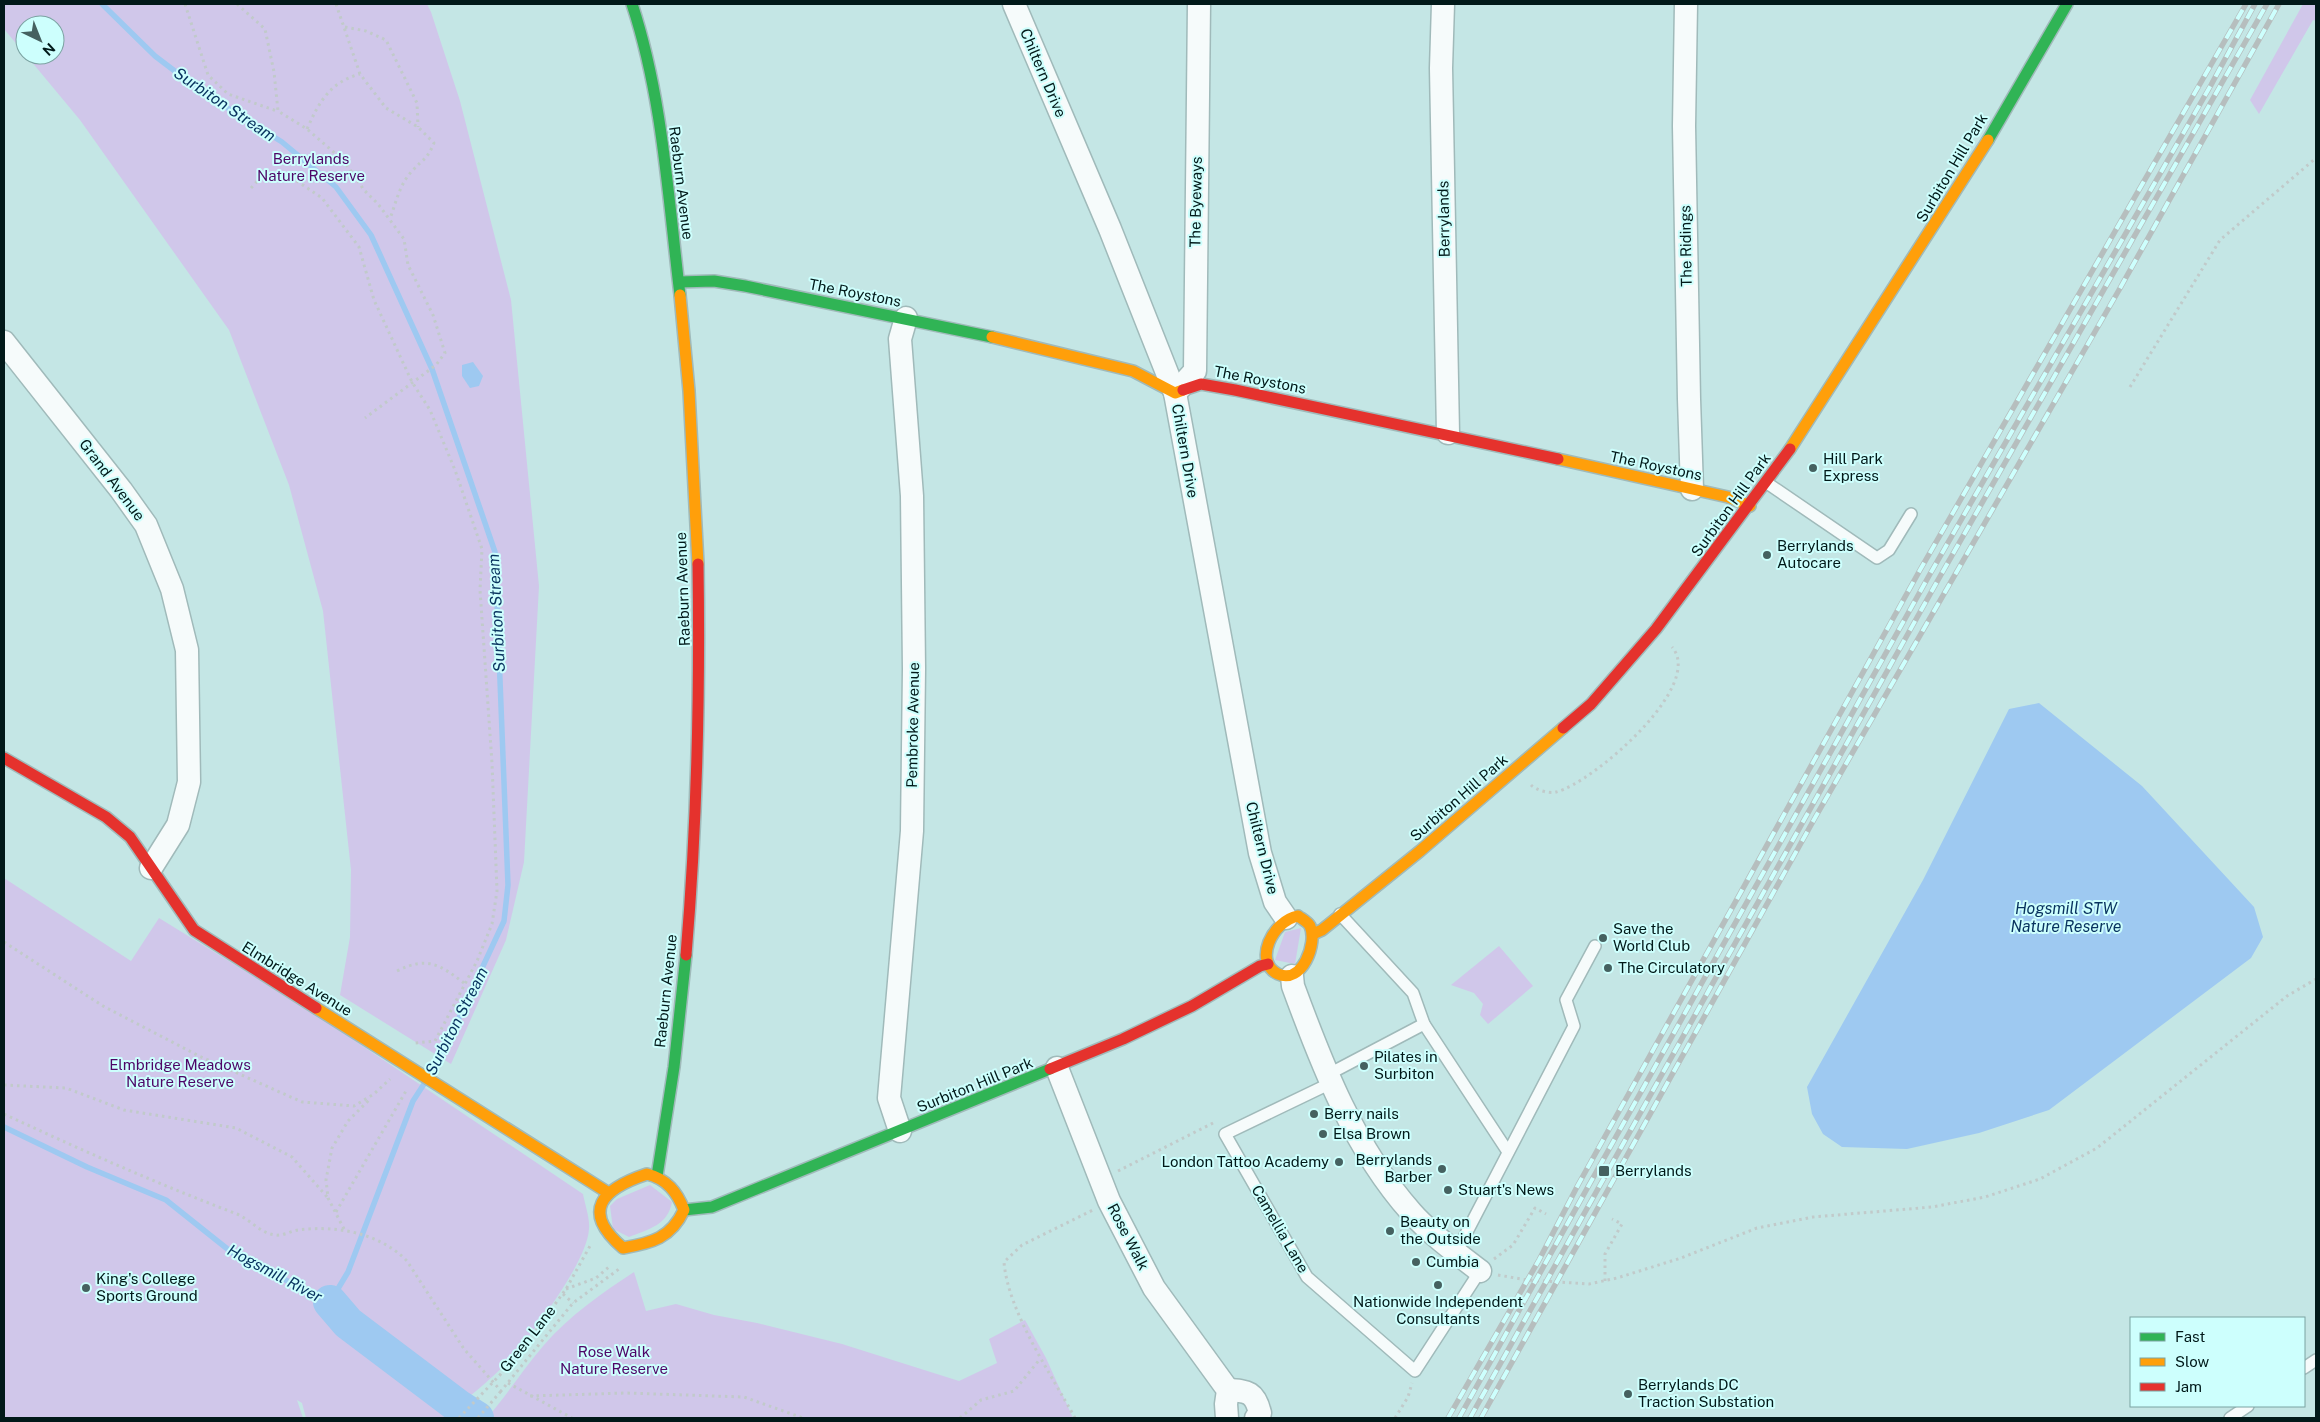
<svg xmlns="http://www.w3.org/2000/svg" width="2320" height="1422" font-family="'Public Sans',sans-serif">
	<rect width="100%" height="100%" fill="#c4e6e5"/>
	<g fill="#d0c7ea">
		<path d="M4,4h423l4,8 29,89 51,199 28,286 -15,276 -18,78 -55,124 -111,-69 10,-58 1,-67 -28,-259 -34,-126 -60,-155 -149,-210 -54,-65h29v-30h-30v29l-21,-25z"/>
		<path d="M2303,4h13v17l-3,-1 -54,94 -9,-14z"/>
		<path d="M4,878l127,83 28,-43 159,98 265,178c2,11 7,24 6,35 -2,33 -55,102 -77,128 -16,18 -36,34 -54,49l-62,-47 -1,14 3,-7 55,45 -5,7h-142l-4,-15 -5,-3 6,18h-299z"/>
		<path d="M1301,928l-6,36 -20,-4 10,-28z"/>
		<path d="M1499,946l34,40 -45,38 -8,-9 3,-11 -9,-11 -23,-8z"/>
		<path d="M650,1185l22,17c-4,23 -23,27 -43,35l-16,-8 -3,-23 7,-7z"/>
		<path d="M634,1272l12,39 30,-7 38,11 43,8 85,21 117,37 38,-18 -8,-24 36,-19 21,38 27,60h-586c20,-23 37,-50 57,-73 26,-30 58,-52 90,-73z"/>
	</g>
	<g fill="#9ec9f1">
		<path d="M473,362l10,14 -4,10 -9,2 -8,-12v-11z"/>
		<path d="M2039,703l103,83 112,121 9,30 -12,21 -202,152 -70,23 -72,16 -65,-2 -19,-13 -11,-20 -5,-27 116,-207 86,-171z"/>
	</g>
	<g fill="none" stroke-linecap="round" stroke-linejoin="round">
		<g stroke="#9ec9f1" stroke-width="5.5">
			<path d="M102,4l53,52 50,38 77,48 54,45 35,48 61,134 63,183 13,333 -4,36 -60,129 -13,21"/>
			<path d="M4,1127l83,40 79,33 69,55 95,47 18,-30 65,-171 11,-17"/>
		</g>
		<path stroke="#9ec9f1" stroke-width="34" d="M330,1302l18,21 110,83 19,12"/>
		<defs>
			<g id="lane">
				<path d="M1767,483l110,75 12,-8 22,-36"/>
				<path d="M1340,914l73,79 11,31"/>
				<path d="M1327,1075l97,-51 84,128"/>
				<path d="M1331,1083l-106,51 82,143 108,94 65,-100"/>
				<path d="M1457,1251l117,-225 -8,-26 29,-54"/>
				<path d="M2304,1368l12,-8"/>
				<path d="M2230,1418l18,-12"/>
			</g>
			<g id="street">
				<path d="M1014,4l96,225 65,164 85,460 15,49 11,16"/>
				<path d="M1443,4l-2,64 7,365"/>
				<path d="M1686,4l-2,122 5,273 3,90"/>
				<path d="M4,342l117,148 25,35 26,64 15,61 2,132 -11,43 -27,43"/>
				<path d="M1175,393l20,-22 4,-367"/>
				<path d="M1292,976l1,10c29,79 61,162 118,226 17,20 48,43 69,59"/>
				<path d="M1057,1068l52,133 45,87 74,102 -2,14 1,14"/>
				<path d="M900,1131l-11,-33 23,-267 2,-162 -2,-173 -12,-157 6,-21"/>
				<path d="M1228,1390c20,1 27,2 32,23l-4,5"/>
			</g>
			<g id="fast">
				<path d="M632,4c31,94 36,194 48,291"/>
				<path d="M1988,140l79,-136"/>
				<path d="M679,282l35,-1 31,5 247,51"/>
				<path d="M657,1176l17,-109 12,-112"/>
				<path d="M684,1210l28,-3 338,-138"/>
			</g>
			<g id="slow">
				<path d="M680,295l9,96 9,173"/>
				<path d="M992,337l141,34 42,22 8,-3"/>
				<path d="M1790,449l198,-309"/>
				<path d="M1558,459l170,38 22,9"/>
				<path d="M1298,916c4,3 10,6 12,10 8,17 -8,59 -32,48 -25,-12 -6,-53 20,-58z"/>
				<path d="M1313,934l9,-4 98,-79 143,-123"/>
				<path d="M316,1008l291,184"/>
				<path d="M647,1174c20,5 30,18 37,36 -13,28 -32,33 -61,38 -43,-37 -21,-59 24,-74z"/>
			</g>
			<g id="jam">
				<path d="M1183,390l18,-6 34,6 323,69"/>
				<path d="M1563,728l28,-24 65,-75 134,-180"/>
				<path d="M4,758l102,59 24,20 64,93 122,78"/>
				<path d="M686,955c11,-130 14,-260 12,-391"/>
				<path d="M1050,1069l73,-30 69,-33 68,-40 8,-2"/>
			</g>
		</defs>
		<use href="#lane" stroke="#a0baba" stroke-width="14"/>
		<use href="#street" stroke="#a0baba" stroke-width="25"/>
		<use href="#fast" stroke="#a0baba" stroke-width="14"/>
		<use href="#slow" stroke="#a0baba" stroke-width="14"/>
		<use href="#jam" stroke="#a0baba" stroke-width="14"/>
		<g stroke="#c1caca" stroke-width="3" stroke-dasharray="2.5 4" stroke-linecap="butt">
			<path d="M185,4l23,71 20,19 49,17"/>
			<path d="M237,4l28,25 9,43 4,39 29,18 37,32 20,29 14,14 26,35 4,26 25,50 12,38 -9,12 -71,53"/>
			<path d="M336,4l24,70 26,34 32,19 16,16c-8,18 -9,14 -21,27 -13,13 -17,32 -23,49"/>
			<path d="M345,27l21,4 20,9 31,63 1,24"/>
			<path d="M307,129c12,-27 23,-47 53,-55"/>
			<path d="M251,188l11,-12 29,1 31,21 37,49 15,53 38,82 18,28 25,60 27,79 -2,41 12,173 5,128 -5,33 -15,37 -42,80 -20,2"/>
			<path d="M2130,387l90,-147 96,-82"/>
			<path d="M1531,785c5,5 18,9 25,7 35,-8 150,-106 116,-145"/>
			<path d="M4,942l99,64 96,50 103,46 52,4 20,-12 16,-15"/>
			<path d="M397,971c30,-15 42,-7 67,12"/>
			<path d="M4,1085l62,3 58,22 112,18 56,29 36,41"/>
			<path d="M4,1114c77,36 154,70 233,100 14,6 24,20 39,21 7,1 15,-4 22,-5 38,-5 82,3 109,31l57,88 37,42 72,-88 46,-34"/>
			<path d="M1118,1171l97,-49"/>
			<path d="M336,1212l70,-121"/>
			<path d="M344,1229l-16,-31 -2,-18 6,-32 16,-27 23,-23"/>
			<path d="M1494,1259l19,-14 22,-37 11,6"/>
			<path d="M1498,1275l29,5 62,4 28,-6 64,-20 76,-30 56,-11 119,-10 53,-10 55,-18 57,-31 190,-152 29,-17"/>
			<path d="M1605,1281v-27l17,-30 -10,-5"/>
			<path d="M566,1289l30,-11 14,-12"/>
			<path d="M563,1294l10,9"/>
			<path d="M508,1383l64,35"/>
			<path d="M530,1396l96,-3 118,4 59,21"/>
			<path d="M459,1418l58,-61 49,-68 24,-43"/>
			<path d="M478,1418l23,-27"/>
			<path d="M960,1418l21,-18 33,-9 26,-32"/>
			<path d="M1075,1418c-24,-44 -67,-106 -71,-156l18,-17 71,-35"/>
			<path d="M1395,1418l13,-21 4,-14"/>
		</g>
		<use href="#lane" stroke="#f6fbfb" stroke-width="11"/>
		<use href="#street" stroke="#f6fbfb" stroke-width="22"/>
		<use href="#fast" stroke="#30b455" stroke-width="11"/>
		<use href="#slow" stroke="#ff9f0a" stroke-width="11"/>
		<use href="#jam" stroke="#e5322d" stroke-width="11"/>
		<defs>
			<g id="rail">
				<path d="M1448,1418l91,-158 39,-75 342,-615 326,-566"/>
				<path d="M1459,1418l471,-844 281,-489 44,-81"/>
				<path d="M1470,1418l468,-838 329,-576"/>
				<path d="M1481,1418l335,-602 303,-526 160,-286"/>
			</g>
		</defs>
		<use href="#rail" stroke="#b6bebe" stroke-width="5.5"/>
		<use href="#rail" stroke="#cdfffd" stroke-width="4" stroke-dasharray="11" stroke-linecap="butt"/>
	</g>
	<g fill="#456160" stroke="#cdfffd" stroke-width="2">
		<circle cx="1813" cy="468" r="5"/>
		<circle cx="1767" cy="555" r="5"/>
		<circle cx="1603" cy="938" r="5"/>
		<circle cx="1608" cy="968" r="5"/>
		<circle cx="1364" cy="1066" r="5"/>
		<circle cx="1314" cy="1114" r="5"/>
		<circle cx="1323" cy="1134" r="5"/>
		<circle cx="1339" cy="1162" r="5"/>
		<circle cx="1442" cy="1169" r="5"/>
		<rect x="1598" y="1165" width="12" height="12" rx="2.5"/>
		<circle cx="1448" cy="1190" r="5"/>
		<circle cx="1390" cy="1231" r="5"/>
		<circle cx="1416" cy="1262" r="5"/>
		<circle cx="1438" cy="1285" r="5"/>
		<circle cx="86" cy="1288" r="5"/>
		<circle cx="1628" cy="1394" r="5"/>
	</g>
	<g text-anchor="middle" stroke-width="4" stroke-linejoin="round" paint-order="stroke">
		<g font-size="15" fill="#011919" stroke="#cdfffd">
			<text transform="translate(1043 73) rotate(67)" y="5">Chiltern Drive</text>
			<text transform="translate(1952 168) rotate(-59)" y="5">Surbiton Hill Park</text>
			<text transform="translate(681 183) rotate(83)" y="5">Raeburn Avenue</text>
			<text transform="translate(1196 202) rotate(-89)" y="5">The Byeways</text>
			<text transform="translate(1444 219) rotate(-91)" y="5">Berrylands</text>
			<text transform="translate(1686 246) rotate(-91)" y="5">The Ridings</text>
			<text transform="translate(855 293) rotate(11)" y="5">The Roystons</text>
			<text transform="translate(1260 380) rotate(11)" y="5">The Roystons</text>
			<text transform="translate(1185 451) rotate(80)" y="5">Chiltern Drive</text>
			<text transform="translate(1656 466) rotate(12)" y="5">The Roystons</text>
			<text transform="translate(112 480) rotate(53)" y="5">Grand Avenue</text>
			<text transform="translate(1731 505) rotate(-54)" y="5">Surbiton Hill Park</text>
			<text transform="translate(683 589) rotate(-92)" y="5">Raeburn Avenue</text>
			<text transform="translate(913 725) rotate(-89)" y="5">Pembroke Avenue</text>
			<text transform="translate(1459 798) rotate(-41)" y="5">Surbiton Hill Park</text>
			<text transform="translate(1262 848) rotate(76)" y="5">Chiltern Drive</text>
			<text transform="translate(297 979) rotate(32)" y="5">Elmbridge Avenue</text>
			<text transform="translate(666 991) rotate(-84)" y="5">Raeburn Avenue</text>
			<text transform="translate(975 1085) rotate(-22)" y="5">Surbiton Hill Park</text>
			<text transform="translate(1280 1229) rotate(60)" y="5">Camellia Lane</text>
			<text transform="translate(1128 1237) rotate(63)" y="5">Rose Walk</text>
			<text transform="translate(528 1339) rotate(-52)" y="5">Green Lane</text>
		</g>
		<g font-size="15" fill="#4e0667" stroke="#cdfffd">
			<text x="311" y="164">Berrylands<tspan x="311" dy="17">Nature Reserve</tspan></text>
			<text x="180" y="1070">Elmbridge Meadows<tspan x="180" dy="17">Nature Reserve</tspan></text>
			<text x="614" y="1357">Rose Walk<tspan x="614" dy="17">Nature Reserve</tspan></text>
		</g>
		<g font-size="15" fill="#011919" stroke="#cdfffd" text-anchor="start">
			<text x="1823" y="464">Hill Park<tspan x="1823" dy="17">Express</tspan></text>
			<text x="1777" y="551">Berrylands<tspan x="1777" dy="17">Autocare</tspan></text>
			<text x="1613" y="934">Save the<tspan x="1613" dy="17">World Club</tspan></text>
			<text x="1618" y="973">The Circulatory</text>
			<text x="1374" y="1062">Pilates in<tspan x="1374" dy="17">Surbiton</tspan></text>
			<text x="1324" y="1119">Berry nails</text>
			<text x="1333" y="1139">Elsa Brown</text>
			<text x="1432" y="1165" text-anchor="end">Berrylands<tspan x="1432" dy="17">Barber</tspan></text>
			<text x="1329" y="1167" text-anchor="end">London Tattoo Academy</text>
			<text x="1615" y="1176">Berrylands</text>
			<text x="1458" y="1195">Stuart's News</text>
			<text x="1400" y="1227">Beauty on<tspan x="1400" dy="17">the Outside</tspan></text>
			<text x="1426" y="1267">Cumbia</text>
			<text x="96" y="1284">King's College<tspan x="96" dy="17">Sports Ground</tspan></text>
			<text x="1438" y="1307" text-anchor="middle">Nationwide Independent<tspan x="1438" dy="17">Consultants</tspan></text>
			<text x="1638" y="1390">Berrylands DC<tspan x="1638" dy="17">Traction Substation</tspan></text>
		</g>
		<g font-size="16" font-style="italic" fill="#08325f" stroke="#cdfffd">
			<text transform="translate(225 104) rotate(34)" y="6">Surbiton Stream</text>
			<text transform="translate(496 613) rotate(-93)" y="6">Surbiton Stream</text>
			<text x="2066" y="914">Hogsmill STW<tspan x="2066" dy="18">Nature Reserve</tspan></text>
			<text transform="translate(456 1021) rotate(-63)" y="6">Surbiton Stream</text>
			<text transform="translate(275 1273) rotate(28)" y="6">Hogsmill River</text>
		</g>
	</g>
	<rect width="2320" height="1422" fill="none" stroke="#011919" stroke-width="10"/>
	<rect x="2130" y="1317" width="175" height="90" fill="#cdfffd" stroke="#7ba3a2"/>
	<rect x="2140" y="1333" width="25" height="8" fill="#30b455" stroke="#7ba3a2"/>
	<text x="2175" y="1342" font-size="15" fill="#011919">Fast</text>
	<rect x="2140" y="1358" width="25" height="8" fill="#ff9f0a" stroke="#7ba3a2"/>
	<text x="2175" y="1367" font-size="15" fill="#011919">Slow</text>
	<rect x="2140" y="1383" width="25" height="8" fill="#e5322d" stroke="#7ba3a2"/>
	<text x="2175" y="1392" font-size="15" fill="#011919">Jam</text>
	<g transform="translate(40 40) rotate(137)"><circle r="24" fill="#cdfffd" stroke="#7ba3a2"/>
	<path d="M0-4L9 19L0 12L-9 19Z" fill="#456160"/>
	<text y="-8" font-size="14" font-weight="bold" text-anchor="middle" fill="#011919">N</text>
	</g>
</svg>
